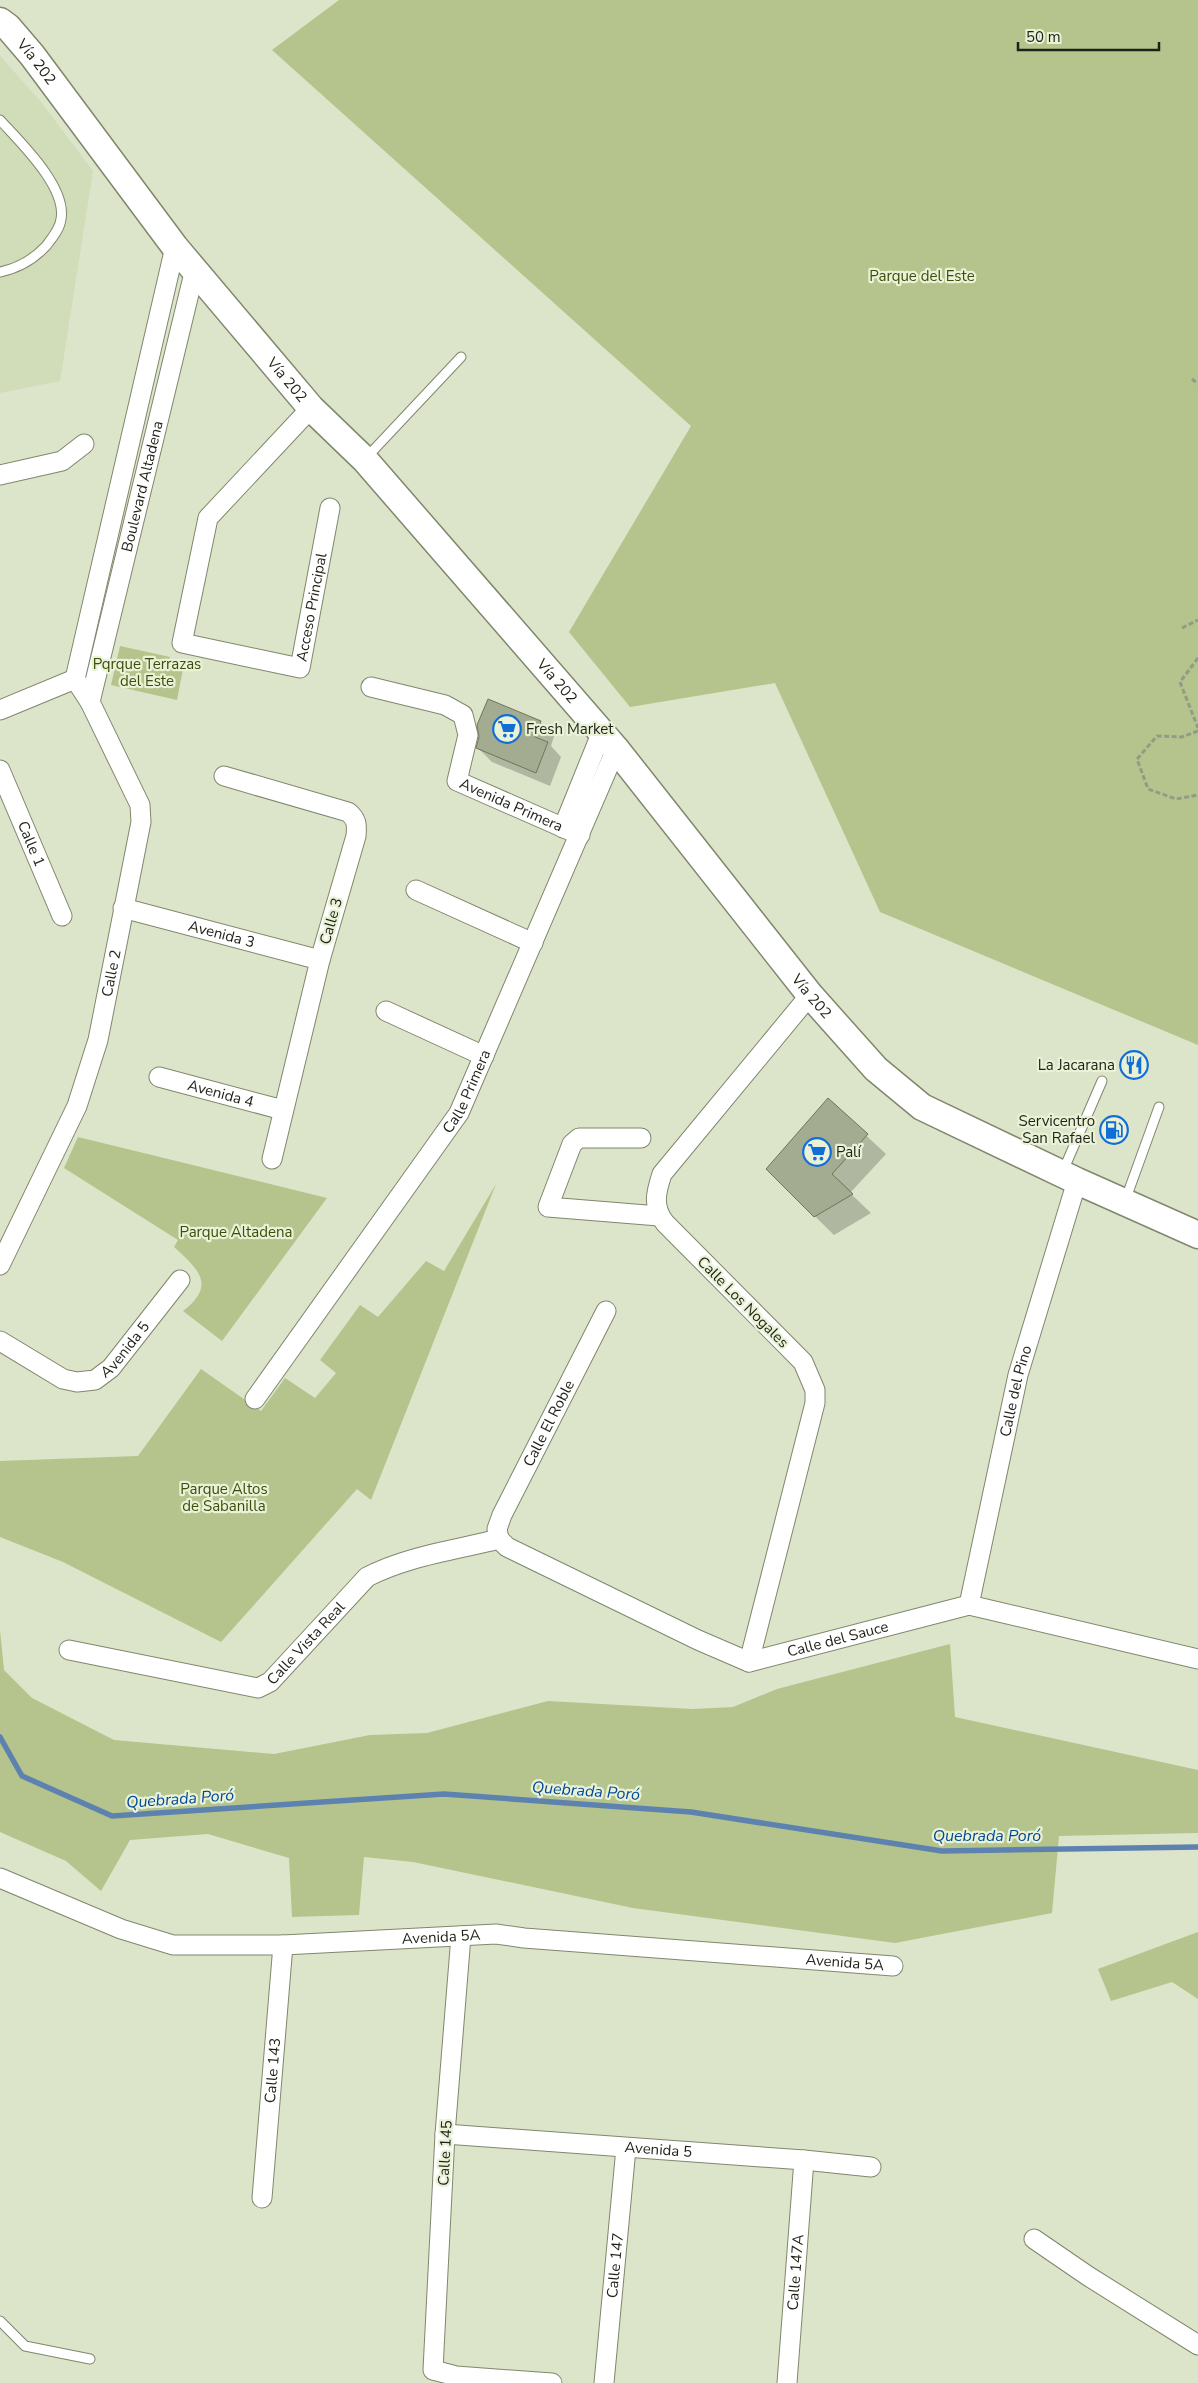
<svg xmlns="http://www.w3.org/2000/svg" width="1198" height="2383" font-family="'Nunito Sans',sans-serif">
	<rect width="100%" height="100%" fill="#dce5c9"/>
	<path fill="#d1dcb9" d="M0,56l41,46 52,69 -33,210 -60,12z"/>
	<g fill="#b4c48c">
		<path d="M339,0h859v1045l-318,-133 -105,-229 -145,24 -61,-75 122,-206 -419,-376z"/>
		<path d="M120,646l50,11 -2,8 15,4 -6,31 -66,-15z"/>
		<path d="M78,1137l249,61 -105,143 -39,-30c34,-26 15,-42 -9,-64l4,-7 -114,-72z"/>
		<path d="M496,1184l-125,316 -14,-11 -136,153 -158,-80 -63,-25v-76l138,-5 63,-87 60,42 24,-33 30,20 21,-25 -16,-13 40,-55 18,12 48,-56 18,10z"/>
		<path d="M0,1630l4,40 28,28 82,42 160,14 96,-19 57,-2 121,-32 144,8 41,-2 44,-18 173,-45 5,73 243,53v63l-139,3 -7,77 -157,30 -262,-35 -220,-46 -49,-5 -5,58 -67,2 -3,-59 -81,-24 -78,6 -29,51 -35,-30 -66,-29z"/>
		<path d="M1198,1932v67l-26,-17 -61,19 -13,-32z"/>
	</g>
	<g fill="#0003">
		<path d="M489,701l51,21 14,14 -3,10 10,11 -11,29 -58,-24 -14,-14z"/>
		<path d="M828,1100l58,54 -36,39 21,20 -37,22 -67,-66z"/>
	</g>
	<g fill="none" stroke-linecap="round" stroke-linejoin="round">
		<path stroke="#5d82b0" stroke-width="5.5" d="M0,1737l22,39 90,40 332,-22 247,18 251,39 256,-4"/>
	</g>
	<g fill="#a3ac91" stroke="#6d755b">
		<path d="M488,699l53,22 -6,16 13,5 -12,31 -60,-25 3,-11 -2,-12z"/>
		<path d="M828,1098l40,36 -36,40 21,20 -39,23 -48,-48z"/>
	</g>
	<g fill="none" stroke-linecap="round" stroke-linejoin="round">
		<defs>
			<g id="service">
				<path d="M0,120c20,22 67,67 61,99 -1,10 -9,19 -15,27 -13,14 -27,22 -46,26"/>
				<path d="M366,458l95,-101"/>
				<path d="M1063,1171l39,-90"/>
				<path d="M1125,1201l34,-94"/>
				<path d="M0,2321l25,25 65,13"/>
			</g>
			<g id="minor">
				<path id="s1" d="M311,408l-103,110 -26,125 118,25 30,-160"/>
				<path d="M0,475l62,-14 22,-17"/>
				<path d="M75,679l100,-432"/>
				<path id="s2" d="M371,687l74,18 18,10 5,20 -11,46 123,54"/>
				<path id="s3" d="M90,702l105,-433"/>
				<path d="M0,710l75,-31"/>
				<path id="s4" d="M0,770l62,146"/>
				<path d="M224,776l124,36c9,7 9,13 8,24l-36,124 -48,199"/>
				<path d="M563,828l38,-94"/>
				<path d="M416,890l117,53"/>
				<path id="s5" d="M123,908l197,52"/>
				<path d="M386,1011l98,45"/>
				<path id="s6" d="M159,1077l124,33"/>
				<path d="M641,1138h-62l-7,6 -24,63 111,9"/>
				<path id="s7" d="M0,1265l77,-159 21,-66 43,-218 -1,-17 -50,-103 -15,-23"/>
				<path id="s8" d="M0,1341l63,38 14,3 18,-2 16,-12 69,-88"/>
				<path id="s9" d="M255,1399l204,-286 157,-364"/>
				<path id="s10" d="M499,1539l8,8 191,93 51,22 220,-57 229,54"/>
				<path id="s11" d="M499,1539l-2,-10 5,-14 104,-204"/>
				<path id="s12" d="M969,1605l49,-230 59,-194"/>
				<path id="s13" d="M69,1650l189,38 12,-6 97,-105c40,-21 89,-27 132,-38"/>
				<path d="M749,1662l66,-259v-13l-12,-28 -138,-139c-13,-16 -9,-31 -3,-49l148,-179"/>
				<path id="s14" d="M0,1878l121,51 52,16h110l213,-11 28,4 369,28"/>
				<path d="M461,1936l-16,198 -12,236 23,6 96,7"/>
				<path id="s15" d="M445,2134l359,26 67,7"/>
				<path id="s16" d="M262,2198l21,-253"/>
				<path d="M1034,2239l54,37 110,69"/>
				<path id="s17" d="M604,2383l22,-235"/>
				<path id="s18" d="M787,2383l17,-223"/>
			</g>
			<g id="secondary">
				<path id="s19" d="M0,21l8,6 24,28 143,192 136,161 54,52 251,289 194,246 66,74 46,38 155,74 121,54"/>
			</g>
		</defs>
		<use href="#service" stroke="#7f876d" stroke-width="11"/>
		<use href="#minor" stroke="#7f876d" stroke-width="21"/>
		<use href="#secondary" stroke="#7f876d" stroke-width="29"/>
		<g stroke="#949b85" stroke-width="3" stroke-dasharray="5 2.5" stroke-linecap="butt">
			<path d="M1192,379l6,5"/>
			<path d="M1182,628l16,-8"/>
			<path d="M1198,658l-18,24 18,46"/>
			<path d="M1198,731l-16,6 -25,-1 -20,23 11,30 28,10 22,-4"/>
		</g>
		<use href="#service" stroke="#fff" stroke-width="9"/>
		<use href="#minor" stroke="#fff" stroke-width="19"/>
		<use href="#secondary" stroke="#fff" stroke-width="26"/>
	</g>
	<defs>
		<symbol id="supermarket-ring" viewBox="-11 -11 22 22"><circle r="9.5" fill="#e9f2d6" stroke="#126ed7" stroke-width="1.5"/><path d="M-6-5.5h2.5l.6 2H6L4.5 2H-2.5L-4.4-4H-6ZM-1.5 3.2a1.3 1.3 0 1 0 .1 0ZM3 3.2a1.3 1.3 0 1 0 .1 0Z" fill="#126ed7"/></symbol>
		<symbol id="restaurant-ring" viewBox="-11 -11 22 22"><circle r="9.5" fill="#e9f2d6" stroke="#126ed7" stroke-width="1.5"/><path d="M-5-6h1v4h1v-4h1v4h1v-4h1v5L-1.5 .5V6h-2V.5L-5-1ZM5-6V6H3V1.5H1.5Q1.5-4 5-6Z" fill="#126ed7"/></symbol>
		<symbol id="fuel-ring" viewBox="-11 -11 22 22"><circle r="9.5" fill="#e9f2d6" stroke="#126ed7" stroke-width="1.5"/><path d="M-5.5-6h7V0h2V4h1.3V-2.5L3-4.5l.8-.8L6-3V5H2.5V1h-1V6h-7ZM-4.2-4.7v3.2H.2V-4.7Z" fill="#126ed7"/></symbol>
	</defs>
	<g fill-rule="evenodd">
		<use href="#supermarket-ring" x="491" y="713" width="32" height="32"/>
		<use href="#restaurant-ring" x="1118" y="1049" width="32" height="32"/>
		<use href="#fuel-ring" x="1098" y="1114" width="32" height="32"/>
		<use href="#supermarket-ring" x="801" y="1136" width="32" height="32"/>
	</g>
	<g text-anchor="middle" stroke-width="4.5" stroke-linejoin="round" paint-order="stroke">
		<g font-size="15" fill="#1e2117" stroke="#e9f2d6">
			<text dy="5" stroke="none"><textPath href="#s19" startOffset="55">Vía 202</textPath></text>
			<text dy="5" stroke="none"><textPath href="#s19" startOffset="460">Vía 202</textPath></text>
			<text dy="5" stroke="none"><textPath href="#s3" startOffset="222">Boulevard Altadena</textPath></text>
			<text dy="5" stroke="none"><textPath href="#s1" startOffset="461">Acceso Principal</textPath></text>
			<text dy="5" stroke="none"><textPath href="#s19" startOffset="865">Vía 202</textPath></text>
			<text dy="5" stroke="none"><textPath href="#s2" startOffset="224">Avenida Primera</textPath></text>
			<text dy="5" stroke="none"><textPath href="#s4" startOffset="80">Calle 1</textPath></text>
			<text transform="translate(331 921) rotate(-74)" y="5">Calle 3</text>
			<text dy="5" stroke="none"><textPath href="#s5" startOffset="102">Avenida 3</textPath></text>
			<text dy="5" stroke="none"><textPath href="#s7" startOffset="314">Calle 2</textPath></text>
			<text dy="5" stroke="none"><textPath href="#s19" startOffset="1270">Vía 202</textPath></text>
			<text dy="5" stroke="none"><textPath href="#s9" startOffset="374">Calle Primera</textPath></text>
			<text dy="5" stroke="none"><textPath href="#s6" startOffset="64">Avenida 4</textPath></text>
			<text transform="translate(743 1302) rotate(45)" y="5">Calle Los Nogales</text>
			<text dy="5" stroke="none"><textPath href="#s8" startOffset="149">Avenida 5</textPath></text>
			<text dy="5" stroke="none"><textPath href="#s12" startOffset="219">Calle del Pino</textPath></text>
			<text dy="5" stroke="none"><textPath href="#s11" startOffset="128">Calle El Roble</textPath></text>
			<text dy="5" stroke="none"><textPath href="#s10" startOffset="371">Calle del Sauce</textPath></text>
			<text dy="5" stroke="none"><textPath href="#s13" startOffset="259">Calle Vista Real</textPath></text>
			<text dy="5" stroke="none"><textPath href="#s14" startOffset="454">Avenida 5A</textPath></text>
			<text dy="5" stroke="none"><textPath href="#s14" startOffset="859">Avenida 5A</textPath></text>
			<text dy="5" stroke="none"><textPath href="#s16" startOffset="128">Calle 143</textPath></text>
			<text dy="5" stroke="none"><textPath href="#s15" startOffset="214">Avenida 5</textPath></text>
			<text transform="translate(445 2153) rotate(-87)" y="5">Calle 145</text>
			<text dy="5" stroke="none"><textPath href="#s17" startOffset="118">Calle 147</textPath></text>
			<text dy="5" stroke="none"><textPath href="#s18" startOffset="111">Calle 147A</textPath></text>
		</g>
		<g font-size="15" fill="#3e4c0b" stroke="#e9f2d6">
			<text x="922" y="281">Parque del Este</text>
			<text x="147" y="669">Pqrque Terrazas<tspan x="147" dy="17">del Este</tspan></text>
			<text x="236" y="1237">Parque Altadena</text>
			<text x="224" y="1494">Parque Altos<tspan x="224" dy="17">de Sabanilla</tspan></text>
		</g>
		<g font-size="15" fill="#1e2117" stroke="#e9f2d6" text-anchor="start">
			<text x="526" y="734">Fresh Market</text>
			<text x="1115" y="1070" text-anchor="end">La Jacarana</text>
			<text x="1095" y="1126" text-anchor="end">Servicentro<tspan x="1095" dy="17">San Rafael</tspan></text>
			<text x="836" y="1157">Palí</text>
		</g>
		<g font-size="16" font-style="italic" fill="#004999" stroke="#e9f2d6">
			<text transform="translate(586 1790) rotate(4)" y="6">Quebrada Poró</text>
			<text transform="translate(180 1798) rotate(-4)" y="6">Quebrada Poró</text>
			<text x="987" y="1841">Quebrada Poró</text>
		</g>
	</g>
	<path d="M1018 42v8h141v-8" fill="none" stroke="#1e2117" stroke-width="2.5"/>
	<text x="1026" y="42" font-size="15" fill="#1e2117" stroke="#e9f2d6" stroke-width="4" paint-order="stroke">50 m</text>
</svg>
